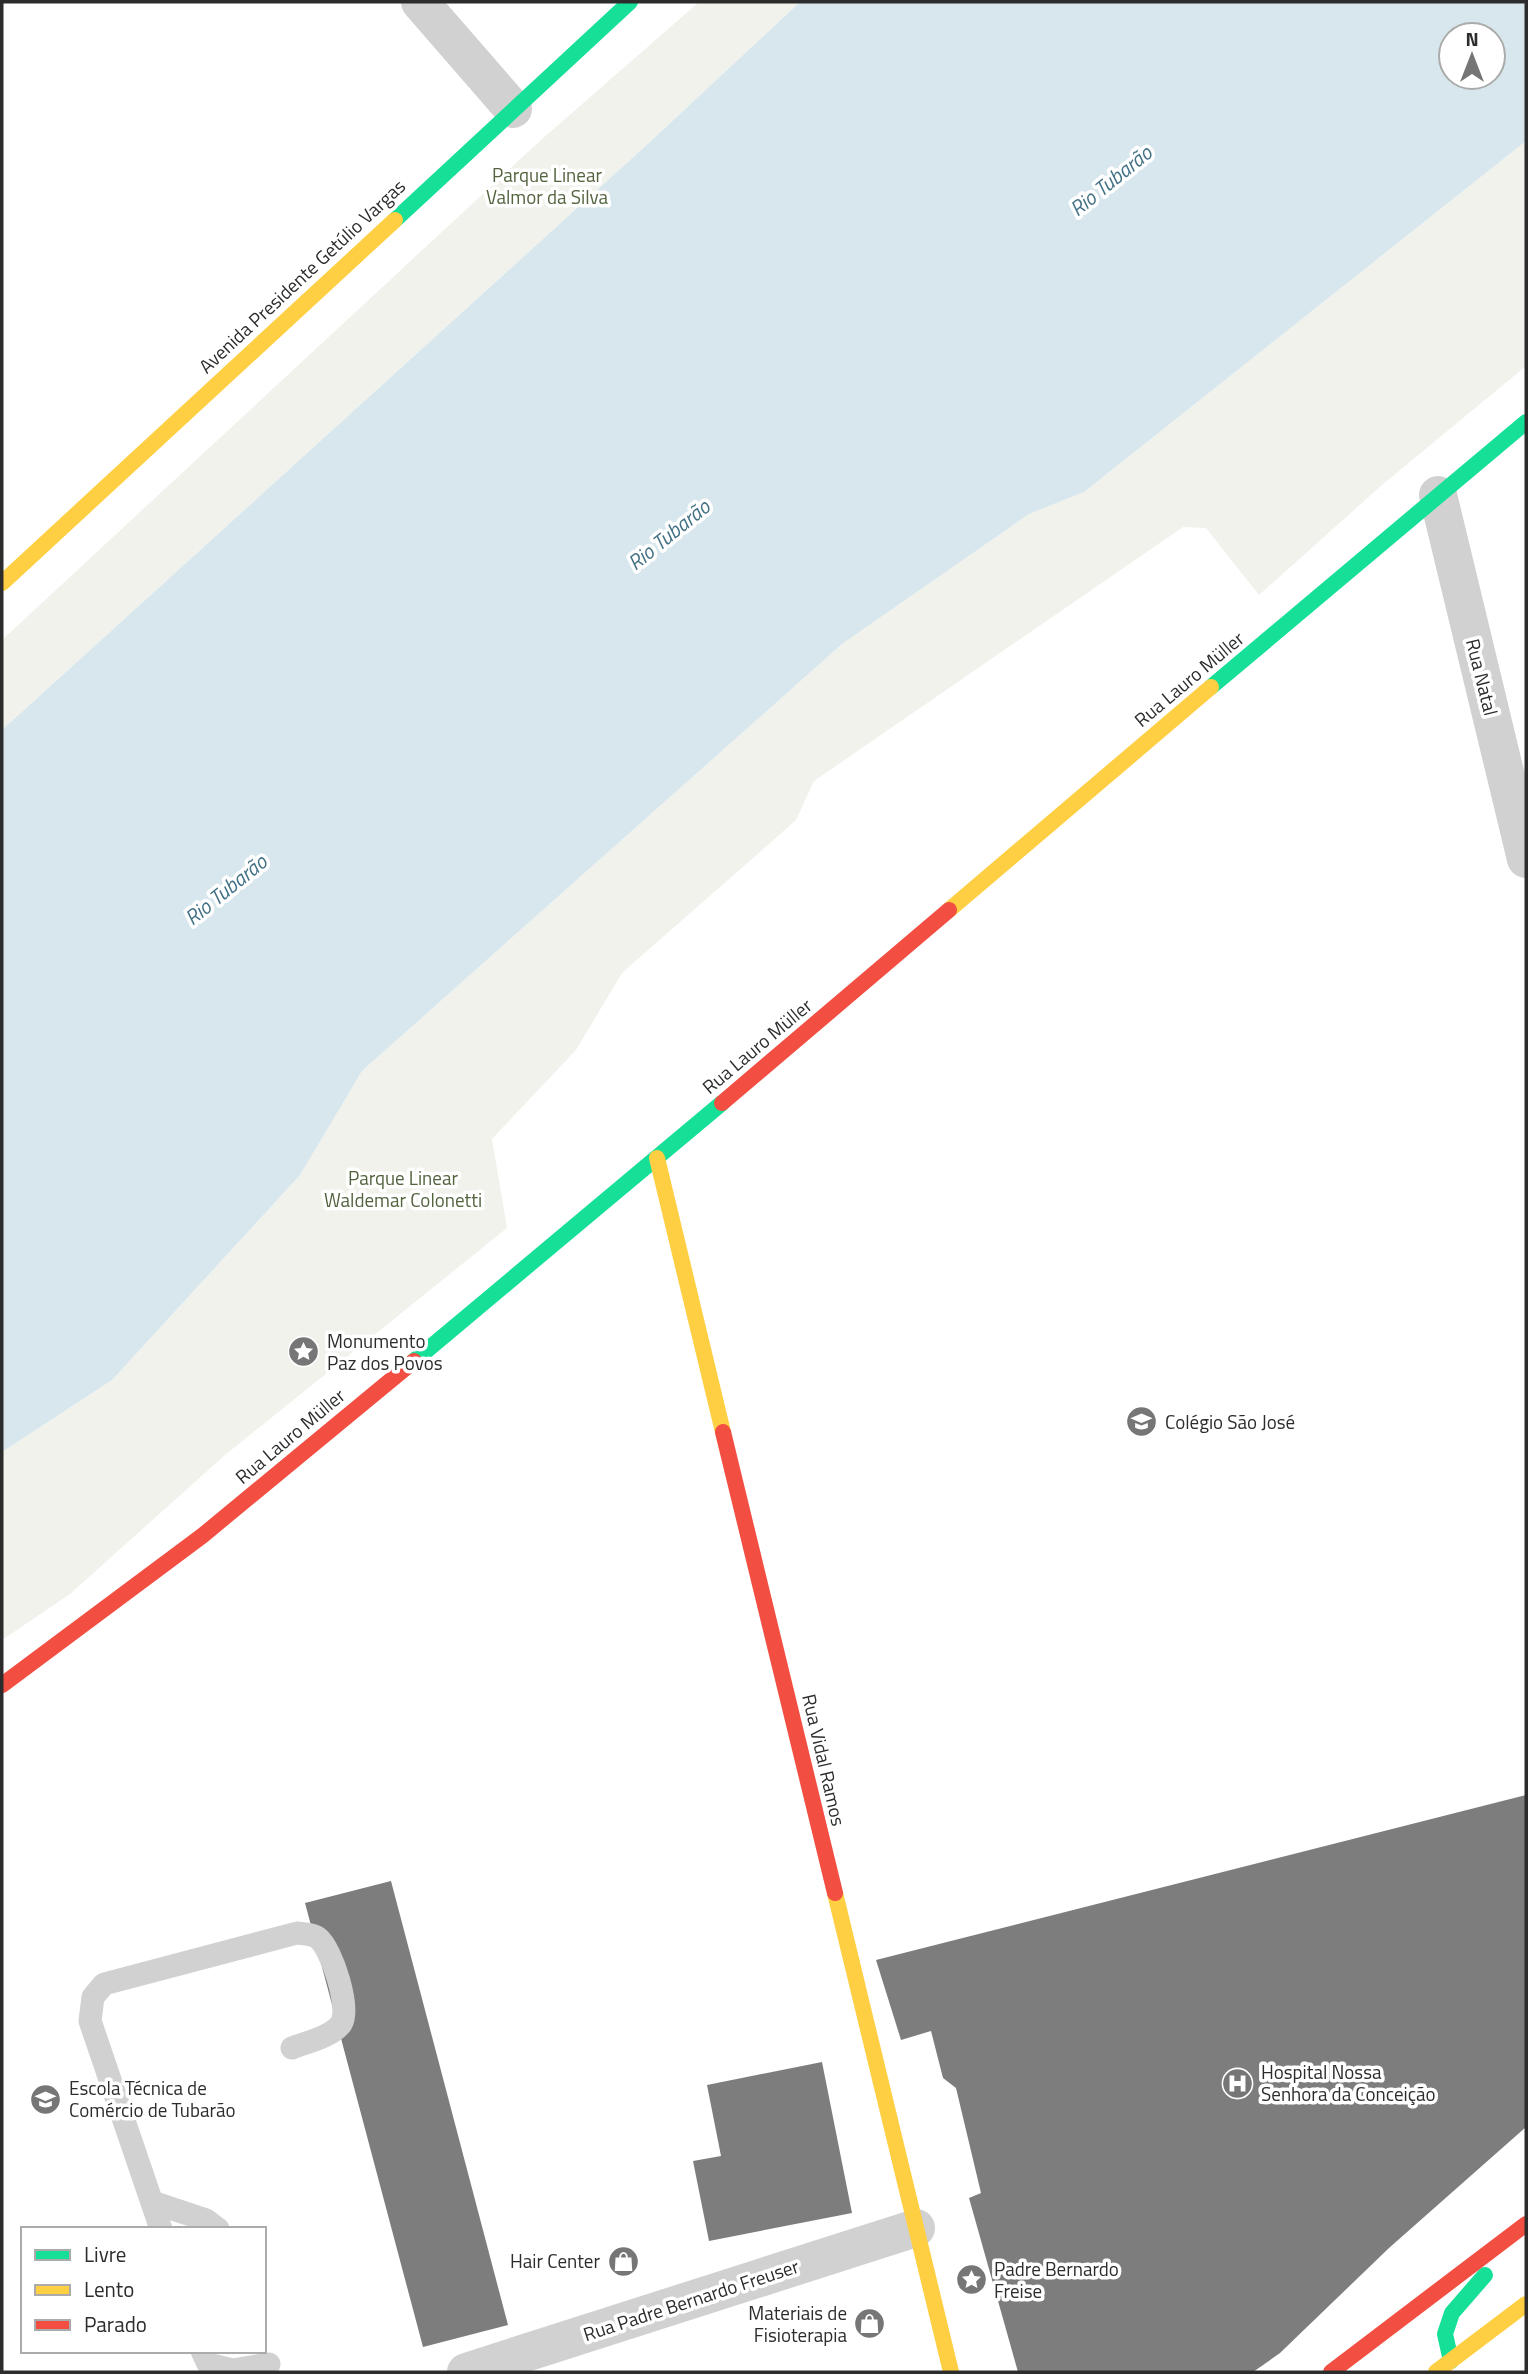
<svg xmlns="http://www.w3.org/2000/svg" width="1528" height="2374" font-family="'Titillium Web',sans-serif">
	<rect width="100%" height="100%" fill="#fff"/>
	<g fill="#f0f2eb">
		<path d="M699,2h101l-149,139 -649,589v-90l539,-500z"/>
		<path d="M1526,141v225l-144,119 -123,110 -53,-67 -23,-1 -369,254 -18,39 -174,153 -46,77 -84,89 15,89 -282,227 -155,139 -68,46v-188l110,-72 188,-205 62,-104 480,-427 187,-130 55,-22z"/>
	</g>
	<path fill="#d8e7ee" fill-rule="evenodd" d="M800,2h726v139l-442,351 -55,22 -187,130 -480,427 -62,104 -188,205 -110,72v-722l649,-589zM1451,35h42v42h-42z"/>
	<g fill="#7d7d7d">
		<path d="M1526,1795v332l-137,121 -109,105 -27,19h-235l-49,-174 12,-5 -25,-105 -13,-10 -12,-47 -30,9 -25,-80z"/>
		<path d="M391,1881l117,444 -85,22 -118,-444z"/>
		<path d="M822,2062l30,151 -143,28 -16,-80 28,-5 -14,-71z"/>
	</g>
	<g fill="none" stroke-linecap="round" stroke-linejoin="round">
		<g stroke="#d1d1d1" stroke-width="23">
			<path d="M152,2202l54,18 12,9"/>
			<path d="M161,2229l-71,-208 3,-24 11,-13 193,-51c7,1 16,1 21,5 14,11 33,71 23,86 -10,13 -34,18 -49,24"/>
			<path d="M202,2351l6,13 24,6 37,-6"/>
		</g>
		<g stroke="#d1d1d1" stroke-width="38">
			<path d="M420,2l93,107"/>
			<path d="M1438,495l88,364"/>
			<path d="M466,2372l450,-144"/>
		</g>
		<g stroke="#16e098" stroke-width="16">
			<path d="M395,220l235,-218"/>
			<path d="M1211,687l315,-265"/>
			<path d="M414,1361l308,-258"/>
			<path d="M1451,2361l-6,-27 7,-21 33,-38"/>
		</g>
		<g stroke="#ffcf43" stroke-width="16">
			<path d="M2,583l393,-363"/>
			<path d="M949,910l262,-223"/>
			<path d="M657,1158l66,274"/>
			<path d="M835,1893l116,479"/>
			<path d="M1436,2372l90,-68"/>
		</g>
		<g stroke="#f24e42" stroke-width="16">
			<path d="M722,1103l227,-193"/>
			<path d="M723,1432l112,461"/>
			<path d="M2,1685l200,-149 212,-175"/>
			<path d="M1331,2372l195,-148"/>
		</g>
	</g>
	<defs>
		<symbol id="sight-disc" viewBox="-11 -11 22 22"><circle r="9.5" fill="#767676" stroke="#fff"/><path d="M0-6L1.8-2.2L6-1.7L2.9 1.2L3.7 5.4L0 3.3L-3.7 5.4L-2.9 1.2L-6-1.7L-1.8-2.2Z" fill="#fff"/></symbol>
		<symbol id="school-disc" viewBox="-11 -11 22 22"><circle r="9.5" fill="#767676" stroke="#fff"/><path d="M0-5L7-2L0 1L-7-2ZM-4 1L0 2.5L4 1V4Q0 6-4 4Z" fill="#fff"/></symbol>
		<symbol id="hospital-disc" viewBox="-11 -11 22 22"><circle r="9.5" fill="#767676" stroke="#fff"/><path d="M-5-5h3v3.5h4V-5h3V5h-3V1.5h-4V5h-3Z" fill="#fff"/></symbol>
		<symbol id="university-disc" viewBox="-11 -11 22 22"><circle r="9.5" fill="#767676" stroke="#fff"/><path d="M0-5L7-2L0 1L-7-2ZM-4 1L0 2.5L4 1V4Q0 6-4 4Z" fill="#fff"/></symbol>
		<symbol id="shop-disc" viewBox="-11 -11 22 22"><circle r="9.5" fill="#767676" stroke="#fff"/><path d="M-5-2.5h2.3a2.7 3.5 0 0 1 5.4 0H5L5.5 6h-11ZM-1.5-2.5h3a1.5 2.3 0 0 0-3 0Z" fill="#fff"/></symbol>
	</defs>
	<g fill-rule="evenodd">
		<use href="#sight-disc" x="286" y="1334" width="35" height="35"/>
		<use href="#school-disc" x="1124" y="1404" width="35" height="35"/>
		<use href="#hospital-disc" x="1220" y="2066" width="35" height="35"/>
		<use href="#university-disc" x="28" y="2082" width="35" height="35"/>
		<use href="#shop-disc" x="606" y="2244" width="35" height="35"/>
		<use href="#sight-disc" x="954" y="2262" width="35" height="35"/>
		<use href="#shop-disc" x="852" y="2306" width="35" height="35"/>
	</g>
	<g text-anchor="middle" stroke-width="7" stroke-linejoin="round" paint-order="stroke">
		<g font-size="19" fill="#52633e" stroke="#fff">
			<text x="547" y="182">Parque Linear<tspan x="547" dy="22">Valmor da Silva</tspan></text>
			<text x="403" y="1185">Parque Linear<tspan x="403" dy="22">Waldemar Colonetti</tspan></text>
		</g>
		<g font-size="19" fill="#2c2c2c" stroke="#fff">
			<text transform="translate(302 276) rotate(-43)" y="7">Avenida Presidente Getúlio Vargas</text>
			<text transform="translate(1482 677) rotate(76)" y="7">Rua Natal</text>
			<text transform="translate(1189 679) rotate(-40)" y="7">Rua Lauro Müller</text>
			<text transform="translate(757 1046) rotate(-40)" y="7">Rua Lauro Müller</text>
			<text transform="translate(290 1436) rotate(-40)" y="7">Rua Lauro Müller</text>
			<text transform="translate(824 1760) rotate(77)" y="7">Rua Vidal Ramos</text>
			<text transform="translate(691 2300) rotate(-18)" y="7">Rua Padre Bernardo Freuser</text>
		</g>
		<g font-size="19" fill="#2c2c2c" stroke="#fff" text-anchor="start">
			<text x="327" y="1348">Monumento<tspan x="327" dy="22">Paz dos Povos</tspan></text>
			<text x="1165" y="1429">Colégio São José</text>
			<text x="1261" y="2079">Hospital Nossa<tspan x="1261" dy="22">Senhora da Conceição</tspan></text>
			<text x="69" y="2095">Escola Técnica de<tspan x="69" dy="22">Comércio de Tubarão</tspan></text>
			<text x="600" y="2268" text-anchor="end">Hair Center</text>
			<text x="994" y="2276">Padre Bernardo<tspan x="994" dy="22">Freise</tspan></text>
			<text x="847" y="2320" text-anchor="end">Materiais de<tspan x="847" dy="22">Fisioterapia</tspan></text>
		</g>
		<g font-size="21" font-style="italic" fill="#427185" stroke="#fff">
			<text transform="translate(1111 181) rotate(-39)" y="7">Rio Tubarão</text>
			<text transform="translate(669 535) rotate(-39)" y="7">Rio Tubarão</text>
			<text transform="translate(226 890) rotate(-39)" y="7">Rio Tubarão</text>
		</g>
	</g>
	<rect width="1528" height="2374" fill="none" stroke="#2c2c2c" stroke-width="7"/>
	<rect x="21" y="2227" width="245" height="126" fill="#ffffff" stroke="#ababab" stroke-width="2"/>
	<rect x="35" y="2250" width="35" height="10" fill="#16e098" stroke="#ababab" stroke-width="2"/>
	<text x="84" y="2262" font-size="21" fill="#2c2c2c">Livre</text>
	<rect x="35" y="2285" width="35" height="10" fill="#ffcf43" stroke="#ababab" stroke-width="2"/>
	<text x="84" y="2297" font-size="21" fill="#2c2c2c">Lento</text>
	<rect x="35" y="2320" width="35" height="10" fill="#f24e42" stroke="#ababab" stroke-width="2"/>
	<text x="84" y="2332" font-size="21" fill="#2c2c2c">Parado</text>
	<g transform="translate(1472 56)"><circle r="33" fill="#ffffff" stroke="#ababab" stroke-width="2"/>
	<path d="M0-5L12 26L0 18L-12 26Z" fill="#767676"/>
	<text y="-10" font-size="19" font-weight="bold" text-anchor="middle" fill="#2c2c2c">N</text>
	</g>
</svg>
